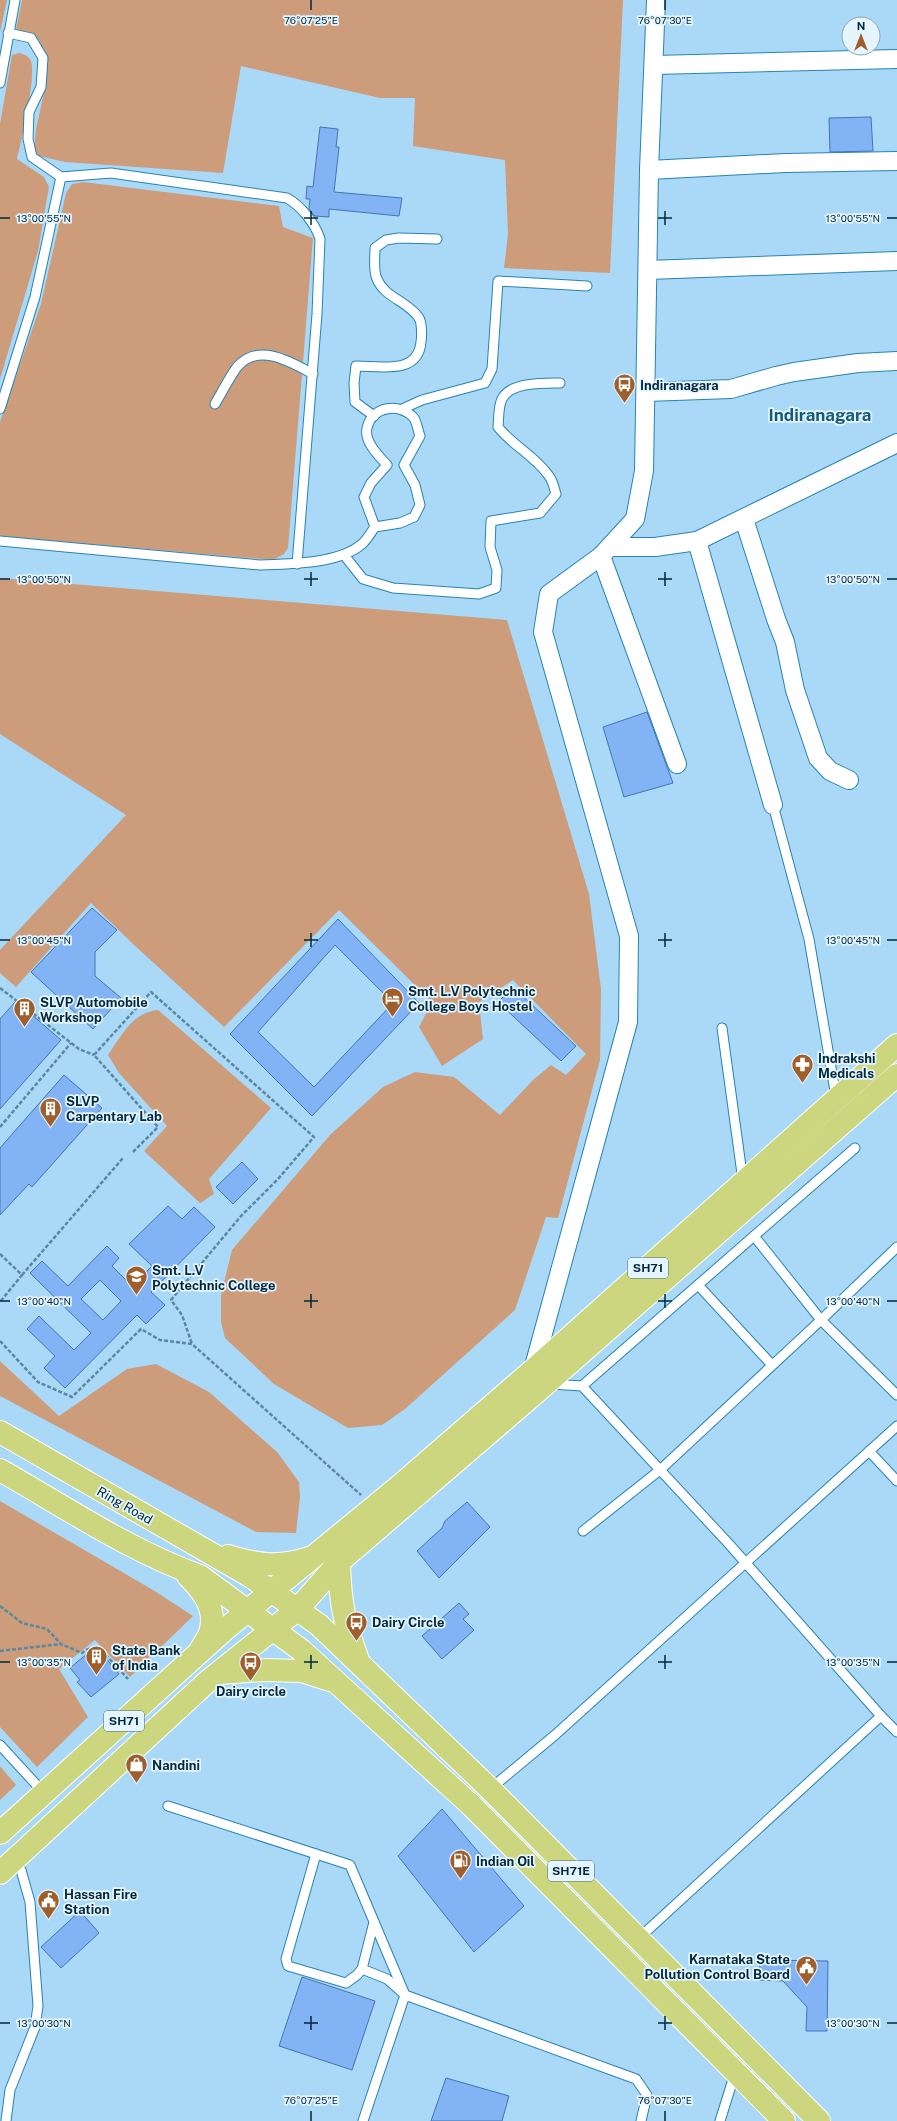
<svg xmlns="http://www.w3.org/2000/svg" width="897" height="2121" font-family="'Public Sans',sans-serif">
	<rect width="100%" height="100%" fill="#a9d9f7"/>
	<g fill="#cc9c7b">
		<path d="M0,0h7l-7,32z"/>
		<path d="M22,0h601l-13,273 -106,-5 4,-34 -3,-74 -92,-14 2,-48h-35l-139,-32 -18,107 -158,-11 -26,-6 -5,-5 2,-22 11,-50 -1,-23 -7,-16 -23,-11z"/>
		<path d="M19,53c4,1 8,2 11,6 8,12 -9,83 -13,100l27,18 5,10 -11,64 -38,128v-255l12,-69z"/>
		<path d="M83,182l196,24 4,21 30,11 -25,310 -4,6 -11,6 -273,-24v-114l41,-118 25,-111 6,-9z"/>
		<path d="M0,578l507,42 82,274 12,95 -1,71 -42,158 -12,-1 -31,93 -110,99 -23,16 -34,3 -74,-44 -49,-46 -4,-16v-27l11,-45 98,-115 53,-48 32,-15 39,5 46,38 33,-35 18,-15 15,10 20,-21 -73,-74 -34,22 4,37 -41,27 -23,-39 13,-25 -93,-92 -115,117 -91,-83 -42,-41 -75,84 -16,-14v-23l126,-135 -126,-81z"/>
		<path d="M158,1010l113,98 -62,71 5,15 -14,9 -56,-52 23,-25 -48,-53 -11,-18c13,-19 25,-43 50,-45z"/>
		<path d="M0,1361l59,55 68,-47 29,-5 53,28 68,60 22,30 1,15 -4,36 -40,-1 -256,-136z"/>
		<path d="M0,1501l153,89 40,26 -63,61 -35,-37 -36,29 29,48 -51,50 -37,-40z"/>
		<path d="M0,1766l16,19 -16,15z"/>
	</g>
	<g fill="#82b3f5" stroke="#4574b1" fill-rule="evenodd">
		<path d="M871,117l2,34 -43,1 -1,-34z"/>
		<path d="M320,127l18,2 -2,18h3l-5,45 68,6 -3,18 -70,-7v8l-14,-1 -6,-7 1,-10h-4l1,-13 6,1z"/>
		<path d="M647,712l26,71 -49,14 -21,-70z"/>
		<path d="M92,908l25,22 -22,22v24l26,22 -28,31 -62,-57z"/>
		<path d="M338,919l81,84 -107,113 -82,-82zM335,945l58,58 -79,84 -56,-55z"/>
		<path d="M513,987l63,59 -15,15 -63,-59z"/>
		<path d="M16,1001l45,39 -61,69v-90z"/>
		<path d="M64,1075l38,33 -70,79 -3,-3 -29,31v-67z"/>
		<path d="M242,1162l16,17 -25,25 -17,-17z"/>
		<path d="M168,1206l14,13 12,-12 21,20 -64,65 14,13 -19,19 -9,-9 -72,73 -21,-20 11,-12 -28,-27 12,-13 35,34 17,-17 -61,-60 12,-12 26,25 39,-40 12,12 -7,8 20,20 20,-20 -23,-22zM100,1280l21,21 -18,19 -22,-21z"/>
		<path d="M467,1502l23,25 -51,51 -22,-27 25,-23 3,-7z"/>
		<path d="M459,1603l10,11 -6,5 11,11 -32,29 -20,-23z"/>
		<path d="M89,1652l9,10 7,-5 14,17 -28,23 -14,-15 3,-2 -10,-12z"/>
		<path d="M442,1809l82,97 -50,46 -76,-96z"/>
		<path d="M80,1911l19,22 -38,35 -20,-21z"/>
		<path d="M760,1960l68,1 -1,70h-21l1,-24 -24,-26 -24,-1z"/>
		<path d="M302,1977l73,24 -23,69 -73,-24z"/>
		<path d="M446,2078l63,18 -7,25h-71z"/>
	</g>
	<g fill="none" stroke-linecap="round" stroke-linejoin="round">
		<defs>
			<g id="lane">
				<path d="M8,33l23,5 12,20 -2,29 -12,25 -1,27 4,18 29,20"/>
				<path d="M0,83l15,-83"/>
				<path d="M215,404c7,-12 14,-26 22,-37 21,-25 54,-5 76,7"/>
				<path d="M0,409l35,-112 26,-120 50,-4 176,25c14,8 28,25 33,41l-3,75 -20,250"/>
				<path d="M402,409l20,-9 63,-17 7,-14 6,-88 89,5"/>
				<path d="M374,416l-19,-14 -1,-19 2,-17c25,0 62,9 65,-24 1,-6 1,-19 -2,-24 -11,-17 -34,-20 -42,-39 -4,-9 -2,-21 -2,-31l11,-8 13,-2 38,1"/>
				<path d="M0,541l260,24c30,-1 79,-1 102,-21 5,-4 9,-12 13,-17l25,-4 14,-6 6,-12 -5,-20 -11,-20 16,-29c-2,-5 -3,-13 -6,-18 -14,-16 -42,-12 -47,10 -3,14 12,28 20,37l-16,18 -7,14 11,30"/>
				<path d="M344,555l19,24 30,9 86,6 17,-6 1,-18 -7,-23 1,-26 49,-8 16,-19c-2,-6 -3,-13 -7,-18 -14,-20 -36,-30 -51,-49 1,-9 0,-20 4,-28 8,-17 42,-16 58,-16"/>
				<path d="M773,805l36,134 27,158"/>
				<path d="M722,1028l21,153"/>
				<path d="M754,1236l67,84 76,75"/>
				<path d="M698,1285l74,80"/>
				<path d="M550,1384l32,2 147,158 152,172 -243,223"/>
				<path d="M582,1386l273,-238"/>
				<path d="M869,1451l28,30"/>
				<path d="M583,1531l77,-61 161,-150 76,-73"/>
				<path d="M881,1716l16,16"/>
				<path d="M0,1745l44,48"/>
				<path d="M490,1789l65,-54 342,-309"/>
				<path d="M168,1806l182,59 55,130 231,84 11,16 -6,26"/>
				<path d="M316,1854l-30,105 2,7 58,17 11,-8 5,-6 25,10 18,16 -42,126"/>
				<path d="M362,1969l12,-47"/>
				<path d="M6,2121l4,-31 25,-63 3,-21 -8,-104 -9,-32 -8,-9"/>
				<path d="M720,2121l15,-48"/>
			</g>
			<g id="street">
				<path d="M654,65l243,-6"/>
				<path d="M649,170l136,-7 112,-2"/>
				<path d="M648,270l249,-9"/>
				<path d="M646,392l85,-3 45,-13 18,-4 64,-9 39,-2"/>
				<path d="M744,519l32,100 9,23 10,48 23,68 12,13 19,9"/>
				<path d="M697,541l76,264"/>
				<path d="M610,547h45l42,-6 200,-98"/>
				<path d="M601,556l76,208"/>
				<path d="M533,1370l95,-348 1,-86 -86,-304 6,-38 52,-38 34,-37 9,-48 5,-301 7,-170"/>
			</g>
			<g id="primary">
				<path d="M0,1432l250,144 69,49 171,164 329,332"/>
				<path d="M0,1470c65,37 130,81 200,106l101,74 171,156 312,315"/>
				<path d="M228,1556c31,9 50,12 81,2"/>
				<path d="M339,1562c1,40 5,60 19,98"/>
				<path d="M188,1576c14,14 28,31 23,53 -1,7 -7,14 -10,20"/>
				<path d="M219,1673l44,-3 39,1 28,9"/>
				<path d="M0,1833l223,-202 174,-143 136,-118 364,-325"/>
				<path d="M0,1873l208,-192 90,-72 41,-47 208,-179 350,-308"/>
			</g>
		</defs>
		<use href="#lane" stroke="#2983b2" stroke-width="11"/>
		<use href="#street" stroke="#2983b2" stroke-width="20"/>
		<use href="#primary" stroke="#fff" stroke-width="24"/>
		<g stroke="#5b87a0" stroke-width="2.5" stroke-dasharray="4 2" stroke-linecap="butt">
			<path d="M0,988l79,61 15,6"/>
			<path d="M0,1127l71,-84"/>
			<path d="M133,1152l25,-25 -64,-72 57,-63 163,145 -36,42 -37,37 -70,84 11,15 10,29"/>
			<path d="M0,1254l22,21 -22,27"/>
			<path d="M22,1275l101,-117"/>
			<path d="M0,1341l38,41 34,15 69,-68 19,11 32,4 169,151"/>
			<path d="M0,1606l22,17 25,6 14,15 21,9 6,-4h4l7,7 5,-3 24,26"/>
			<path d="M0,1651l61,-7"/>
		</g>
		<use href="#lane" stroke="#fff" stroke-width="9"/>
		<use href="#street" stroke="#fff" stroke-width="18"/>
		<use href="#primary" stroke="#ccd67f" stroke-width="22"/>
	</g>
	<path fill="none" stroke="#02283b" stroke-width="1.5" d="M311,0v10M665,0v10M311,211v14M665,211v14M0,218h10M304,218h14M658,218h14M887,218h10M311,572v14M665,572v14M0,579h10M304,579h14M658,579h14M887,579h10M311,933v14M665,933v14M0,940h10M304,940h14M658,940h14M887,940h10M311,1294v14M665,1294v14M0,1301h10M304,1301h14M658,1301h14M887,1301h10M311,1655v14M665,1655v14M0,1662h10M304,1662h14M658,1662h14M887,1662h10M311,2016v14M665,2016v14M0,2023h10M304,2023h14M658,2023h14M887,2023h10M311,2111v10M665,2111v10"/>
	<defs>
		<symbol id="bus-pin" viewBox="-11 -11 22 30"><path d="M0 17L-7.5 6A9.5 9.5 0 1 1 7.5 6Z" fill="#a05e2b" stroke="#e5f5ff"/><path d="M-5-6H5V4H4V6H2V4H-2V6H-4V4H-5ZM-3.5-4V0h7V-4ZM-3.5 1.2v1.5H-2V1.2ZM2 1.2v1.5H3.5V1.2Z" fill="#fff"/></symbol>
		<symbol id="hotel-pin" viewBox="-11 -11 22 30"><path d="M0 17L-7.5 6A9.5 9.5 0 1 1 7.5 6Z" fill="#a05e2b" stroke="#e5f5ff"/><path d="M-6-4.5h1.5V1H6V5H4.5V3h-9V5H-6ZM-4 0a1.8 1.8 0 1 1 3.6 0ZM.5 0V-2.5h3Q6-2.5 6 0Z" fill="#fff"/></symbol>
		<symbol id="building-pin" viewBox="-11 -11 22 30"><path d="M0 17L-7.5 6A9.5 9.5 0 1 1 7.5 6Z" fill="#a05e2b" stroke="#e5f5ff"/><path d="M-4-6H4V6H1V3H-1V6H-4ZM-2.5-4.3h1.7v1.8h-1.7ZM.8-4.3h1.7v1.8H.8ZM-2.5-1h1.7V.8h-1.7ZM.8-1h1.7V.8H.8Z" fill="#fff"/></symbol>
		<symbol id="pharmacy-pin" viewBox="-11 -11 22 30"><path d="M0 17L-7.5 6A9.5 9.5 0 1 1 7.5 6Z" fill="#a05e2b" stroke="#e5f5ff"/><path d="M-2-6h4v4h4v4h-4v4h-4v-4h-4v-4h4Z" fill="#fff"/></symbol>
		<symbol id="university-pin" viewBox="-11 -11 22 30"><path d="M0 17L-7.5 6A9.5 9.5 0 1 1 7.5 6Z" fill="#a05e2b" stroke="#e5f5ff"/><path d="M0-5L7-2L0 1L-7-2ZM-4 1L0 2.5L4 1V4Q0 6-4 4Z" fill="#fff"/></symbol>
		<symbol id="shop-pin" viewBox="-11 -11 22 30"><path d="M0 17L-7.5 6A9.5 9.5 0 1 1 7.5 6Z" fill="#a05e2b" stroke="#e5f5ff"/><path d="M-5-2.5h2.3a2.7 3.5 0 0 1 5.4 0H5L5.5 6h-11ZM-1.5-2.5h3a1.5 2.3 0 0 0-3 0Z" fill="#fff"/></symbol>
		<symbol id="fuel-pin" viewBox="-11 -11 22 30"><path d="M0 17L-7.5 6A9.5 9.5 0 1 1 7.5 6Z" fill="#a05e2b" stroke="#e5f5ff"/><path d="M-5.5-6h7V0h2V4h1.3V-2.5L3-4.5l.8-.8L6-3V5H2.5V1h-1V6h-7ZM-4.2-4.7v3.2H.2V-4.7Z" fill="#fff"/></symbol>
		<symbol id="civic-pin" viewBox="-11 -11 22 30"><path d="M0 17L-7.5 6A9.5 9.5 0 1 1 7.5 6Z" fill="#a05e2b" stroke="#e5f5ff"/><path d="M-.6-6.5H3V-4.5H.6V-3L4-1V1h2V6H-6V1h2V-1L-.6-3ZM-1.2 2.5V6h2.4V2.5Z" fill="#fff"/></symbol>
	</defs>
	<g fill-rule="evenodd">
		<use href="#bus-pin" x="612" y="372" width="25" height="34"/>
		<use href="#hotel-pin" x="380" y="986" width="25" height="34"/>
		<use href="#building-pin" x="12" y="996" width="25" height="34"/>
		<use href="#pharmacy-pin" x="790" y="1052" width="25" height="34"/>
		<use href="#building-pin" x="38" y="1096" width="25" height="34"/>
		<use href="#university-pin" x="124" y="1264" width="25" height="34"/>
		<use href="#bus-pin" x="344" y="1610" width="25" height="34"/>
		<use href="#building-pin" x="84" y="1644" width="25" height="34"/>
		<use href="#bus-pin" x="238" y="1650" width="25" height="34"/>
		<use href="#shop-pin" x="124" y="1752" width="25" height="34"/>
		<use href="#fuel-pin" x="448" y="1848" width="25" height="34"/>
		<use href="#civic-pin" x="36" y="1888" width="25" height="34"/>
		<use href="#civic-pin" x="794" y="1954" width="25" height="34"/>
	</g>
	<g text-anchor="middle" stroke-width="3.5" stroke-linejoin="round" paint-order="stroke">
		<g fill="#e5f5ff" stroke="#466676" stroke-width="1">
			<rect x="628" y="1258" width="40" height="20" rx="3"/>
			<rect x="104" y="1711" width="40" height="20" rx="3"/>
			<rect x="548" y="1861" width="46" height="20" rx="3"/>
		</g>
		<g font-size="12" font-weight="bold" fill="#02283b">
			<text x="648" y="1272">SH71</text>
			<text x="124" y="1725">SH71</text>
			<text x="571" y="1875">SH71E</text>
		</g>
		<g font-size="13" font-weight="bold" fill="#02283b" stroke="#e5f5ff" text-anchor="start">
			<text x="640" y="390">Indiranagara</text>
			<text x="408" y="996">Smt. L.V Polytechnic<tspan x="408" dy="15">College Boys Hostel</tspan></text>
			<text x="40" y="1007">SLVP Automobile<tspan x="40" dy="15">Workshop</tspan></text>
			<text x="818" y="1063">Indrakshi<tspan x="818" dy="15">Medicals</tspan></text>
			<text x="66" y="1106">SLVP<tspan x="66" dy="15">Carpentary Lab</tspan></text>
			<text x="152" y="1275">Smt. L.V<tspan x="152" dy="15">Polytechnic College</tspan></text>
			<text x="372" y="1627">Dairy Circle</text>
			<text x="112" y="1655">State Bank<tspan x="112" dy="15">of India</tspan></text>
			<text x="251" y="1696" text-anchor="middle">Dairy circle</text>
			<text x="152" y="1770">Nandini</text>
			<text x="476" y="1866">Indian Oil</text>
			<text x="64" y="1899">Hassan Fire<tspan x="64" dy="15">Station</tspan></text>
			<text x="790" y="1964" text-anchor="end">Karnataka State<tspan x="790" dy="15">Pollution Control Board</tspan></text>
		</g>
		<g font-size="13" fill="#02283b" stroke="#e5f5ff">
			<text transform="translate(125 1505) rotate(30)" y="5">Ring Road</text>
		</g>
		<g font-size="17" font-weight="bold" fill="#135a7d" stroke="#e5f5ff">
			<text x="820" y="421">Indiranagara</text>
		</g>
	</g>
	<g font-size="10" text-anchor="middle" fill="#02283b" stroke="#e5f5ff" stroke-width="3.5" stroke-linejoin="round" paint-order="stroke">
		<text x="311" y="24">76°07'25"E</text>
		<text x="665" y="24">76°07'30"E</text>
		<text x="44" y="222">13°00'55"N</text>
		<text x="853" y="222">13°00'55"N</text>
		<text x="44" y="583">13°00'50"N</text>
		<text x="853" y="583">13°00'50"N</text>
		<text x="44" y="944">13°00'45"N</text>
		<text x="853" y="944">13°00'45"N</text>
		<text x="44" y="1305">13°00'40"N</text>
		<text x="853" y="1305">13°00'40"N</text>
		<text x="44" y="1666">13°00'35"N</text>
		<text x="853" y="1666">13°00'35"N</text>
		<text x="44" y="2027">13°00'30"N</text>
		<text x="853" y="2027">13°00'30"N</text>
		<text x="311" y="2104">76°07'25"E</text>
		<text x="665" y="2104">76°07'30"E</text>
	</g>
	<g transform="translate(861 36)"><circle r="19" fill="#e5f5ff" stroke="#8aa3b1"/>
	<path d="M0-3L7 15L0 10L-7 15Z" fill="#a05e2b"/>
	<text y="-6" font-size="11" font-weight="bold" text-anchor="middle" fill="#02283b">N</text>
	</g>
</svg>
